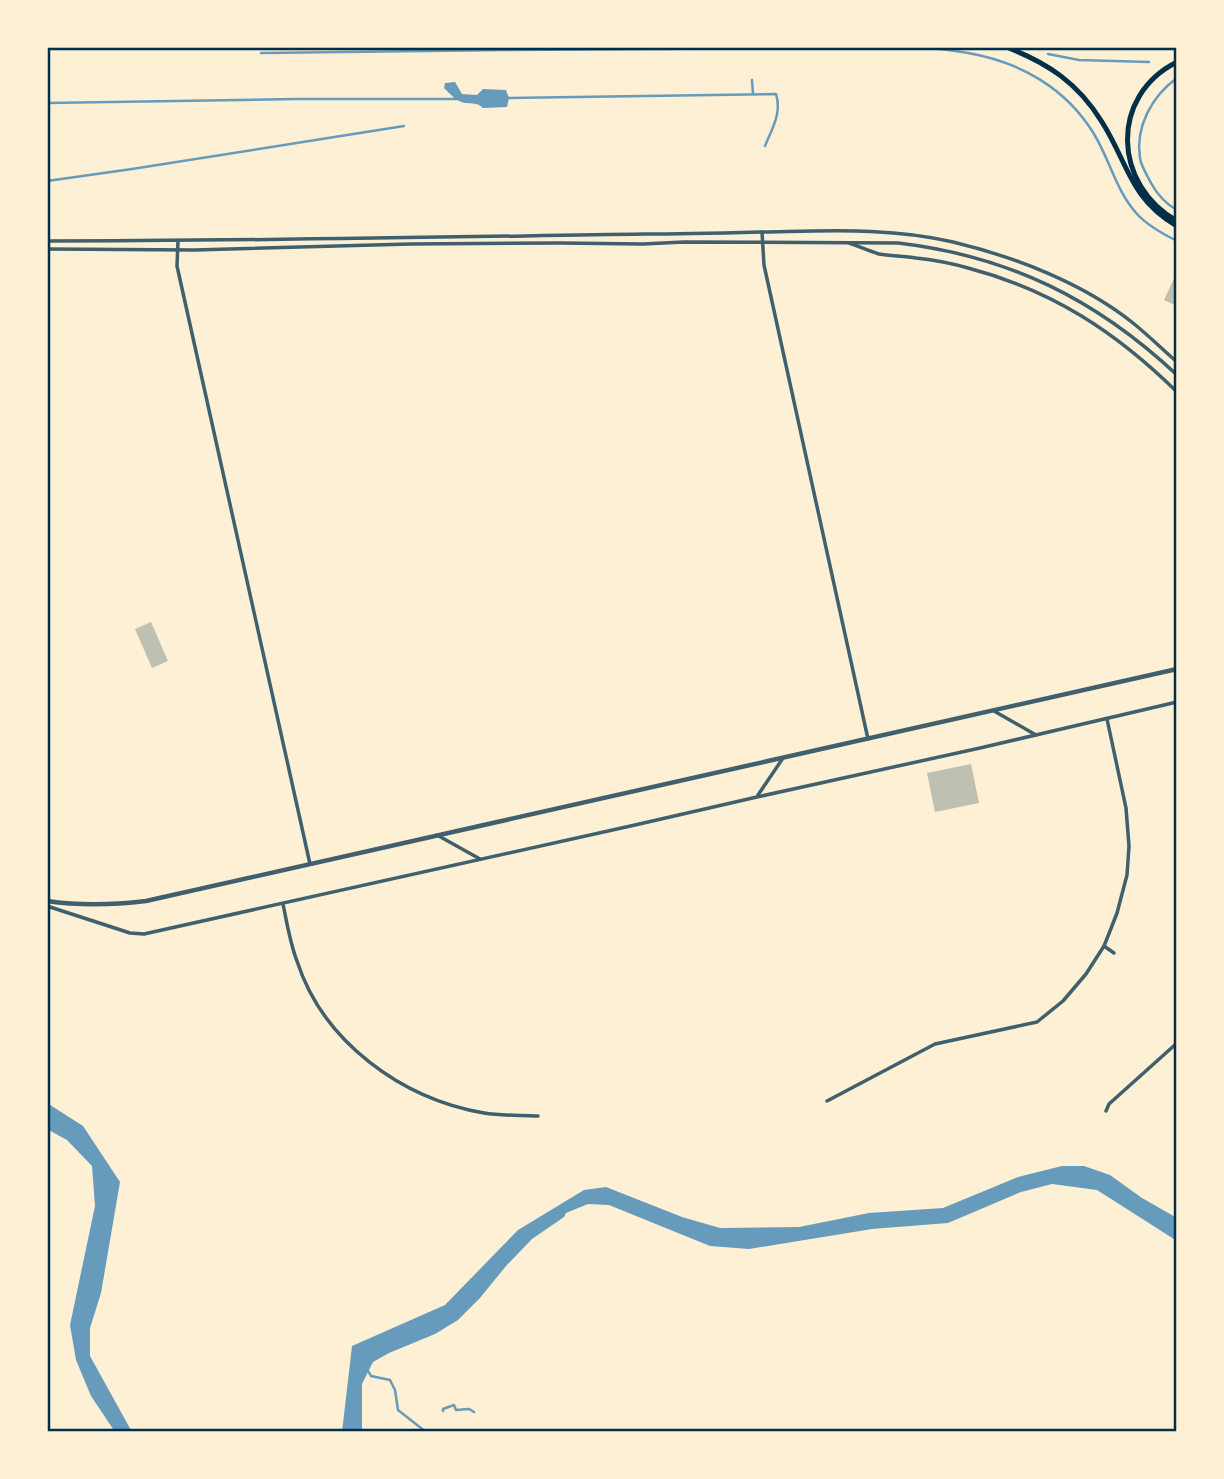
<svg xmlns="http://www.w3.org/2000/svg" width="1224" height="1479" font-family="'Work Sans',sans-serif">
	<rect width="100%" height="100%" fill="#fdf0d5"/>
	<g fill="#669bbc">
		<path d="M455,82l7,12 15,1 6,-6 23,1 3,8 -2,9 -24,1c-7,-6 -10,-4 -18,-5 -8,-1 -15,-9 -21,-15l1,-5z"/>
		<path d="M47,1103l36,23 37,56 -19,111 -11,35v28l42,76h-17l-24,-36 -15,-36 -6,-35 25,-119 -3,-40 -25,-26 -20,-11z"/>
		<path d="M1062,1166h22l26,9 32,23 35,20v23l-80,-51 -45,-6 -31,8 -73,31 -76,6 -123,20 -39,-3 -101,-41 -21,-1 -22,9 -2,4 -32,22 -26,27 -26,32 -22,22 -23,14 -46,19 -16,9 -11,22v48h-20l10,-86 93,-41 73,-75 66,-40 22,-3 76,30 38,11 79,-1 70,-14 74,-5 75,-31z"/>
	</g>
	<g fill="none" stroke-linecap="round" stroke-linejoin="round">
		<g stroke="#669bbc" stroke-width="2.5">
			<path d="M261,53l249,-3 410,-3c16,2 32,3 48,6 52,9 98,35 126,81 16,26 22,57 43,80 10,11 26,20 40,27"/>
			<path d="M1048,54l31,6 70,2"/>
			<path d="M1177,78c-25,18 -42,49 -37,80 1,8 7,17 11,25 6,11 15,21 26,27"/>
			<path d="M752,80l1,14"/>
			<path d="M506,98l270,-4c6,19 -4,35 -11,52"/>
			<path d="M47,103l248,-4h162"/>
			<path d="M47,181l85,-12 272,-43"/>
			<path d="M367,1369l4,7 19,4 5,10 3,20 28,22"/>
			<path d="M443,1411v-2l11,-4 2,5 13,-1 5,3"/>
		</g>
	</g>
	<g fill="#bec0b2">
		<path d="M1177,272v34l-13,-6z"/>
		<path d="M151,622l17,39 -16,7 -17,-39z"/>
		<path d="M971,764l8,39 -44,9 -8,-39z"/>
	</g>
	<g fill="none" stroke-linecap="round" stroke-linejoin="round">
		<g stroke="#3f606c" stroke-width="3.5">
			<path d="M762,232l2,33 104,474"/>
			<path d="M47,241c199,0 398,-4 597,-7 39,0 78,-1 117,-2 65,-1 129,-5 192,10 62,15 130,41 180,81 15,12 29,26 44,39"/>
			<path d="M178,241l-1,25 133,598"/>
			<path d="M849,243c9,3 20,8 30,11 12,2 25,2 37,4 18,2 35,5 52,10 84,22 148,64 209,124"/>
			<path d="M47,249l148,1 215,-6 150,-1 83,1 41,-2 214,1c111,13 198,56 279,132"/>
			<path d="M994,711l42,24"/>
			<path d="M758,795l25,-37"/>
			<path d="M437,835l43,24"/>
			<path d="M283,904c4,19 7,39 14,57 26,81 105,138 187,152 18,3 36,2 54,3"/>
			<path d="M47,906l83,27 14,1 491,-109 122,-28 223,-49 197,-46"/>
			<path d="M1104,946l10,7"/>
			<path d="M827,1101l108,-57 102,-22 26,-21 23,-27 18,-28 6,-15 7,-18 10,-38 2,-29 -3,-38 -19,-89"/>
			<path d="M1106,1111l3,-7 68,-61"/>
		</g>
		<path stroke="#3f606c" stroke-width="4.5" d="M47,901c34,5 66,4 99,0l1031,-232"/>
		<path stroke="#003049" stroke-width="5" d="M1006,47c42,16 72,36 96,75 26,41 28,77 75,104"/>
		<path stroke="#003049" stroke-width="5" d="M1177,62c-68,34 -64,123 0,159"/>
	</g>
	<rect width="1224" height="1479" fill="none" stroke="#fdf0d5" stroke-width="98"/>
	<rect x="49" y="49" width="1126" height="1381" fill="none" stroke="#003049" stroke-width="2.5"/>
</svg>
